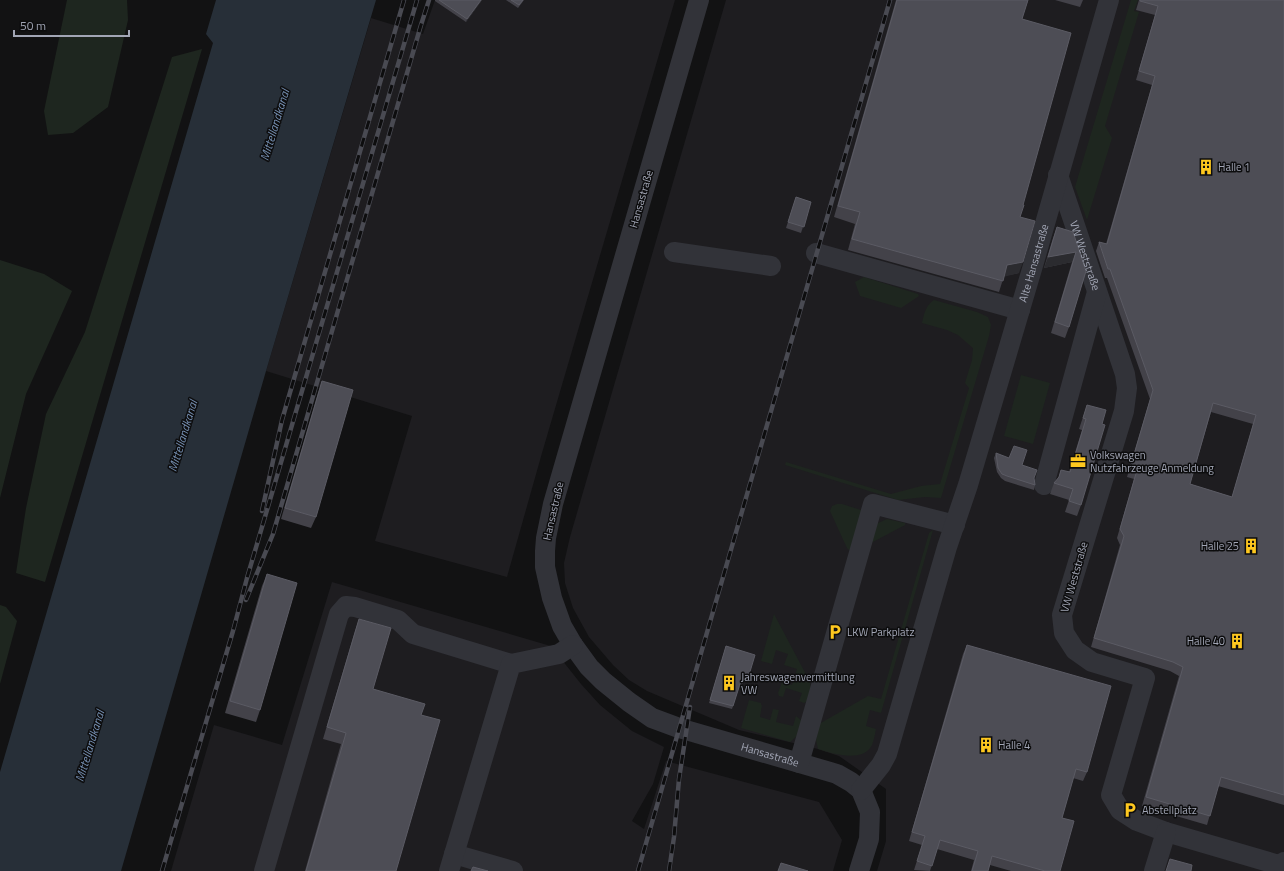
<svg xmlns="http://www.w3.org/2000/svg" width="1284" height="871" font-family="'Titillium Web',sans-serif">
	<rect width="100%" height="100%" fill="#121213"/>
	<g fill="#1e1d20">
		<path d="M435,0h240l-133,453 -35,124 -132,-36 37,-125 -146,-45 105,-353 52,16z"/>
		<path d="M726,0h558v871h-407l9,-30v-52l-47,-33 -21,-7 -79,-19 -92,-39 -18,-11 -16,-15 -24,-28 -16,-29 -8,-25 -1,-20 6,-26z"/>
		<path d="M332,582l222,65 8,13 19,24 19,21 32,26 32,16 -11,37 -21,37 12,8 22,-68 153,41 23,38 -9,31h-662l43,-146 68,20z"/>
	</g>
	<g fill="#1e261f">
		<path d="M67,0h60l1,20 -20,87 -35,26 -25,2 -4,-24z"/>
		<path d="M1131,0h7l-4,11 5,1 -34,114 7,12 -25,82 -12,-33z"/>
		<path d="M202,49l-157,533 -29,-9 10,-65 20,-94 39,-82 87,-275z"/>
		<path d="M0,260l44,14 28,17 -46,103 -26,104z"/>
		<path d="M864,277l54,17 1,2 -18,12 -41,-12 -5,-14z"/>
		<path d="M934,300l43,12 11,5 3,8 -2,11 -48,162 -16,-1 -27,3 -113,-35 1,-3 105,32 30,-8 19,-2 29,-96 -4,-5 7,-23 1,-12 -15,-13 -11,-5 -25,-7c2,-9 4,-18 12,-23z"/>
		<path d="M1021,375l29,8 -17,61 -29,-8z"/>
		<path d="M837,504h5l19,6 1,2 -11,37 -2,1 -2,-2 -17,-37 2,-5z"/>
		<path d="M887,519l18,4v2l-34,18 5,-19z"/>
		<path d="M933,530l-52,183 -11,-3 -4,16 10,3c-1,5 -2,11 -4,16 -9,18 -39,9 -54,4l-2,-9 3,-16 49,-28 13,3 48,-166z"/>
		<path d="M0,605l6,2 11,14 -17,63z"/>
		<path d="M774,614l36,68 1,9 -3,10 -4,2 -5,-2 3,-8 -16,-5 -3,9 -4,-1 -1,-3 4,-11 10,3 5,-16 -13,-4 4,-11 -12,-4 -4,14 -11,-3z"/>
		<path d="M749,700l12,3v2h1l-2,12 10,3 3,-11 6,1 -3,12 17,4 3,-10 6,5 -4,14 -8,7 -49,-14z"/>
	</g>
	<path fill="#272f38" d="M216,0h160l-110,371 -145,500h-121v-99l213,-729 -7,-9z"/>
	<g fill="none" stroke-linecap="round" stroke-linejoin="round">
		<g stroke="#323339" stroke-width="20">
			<path id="s1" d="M699,0l-146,504 -7,34 -1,13v16l7,31 10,28 11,19 16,22 14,14 26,21 23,16 27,10 158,46 14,8 10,8 9,22 -1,27 -10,32"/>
			<path id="s2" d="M1058,175l67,199 2,14 -3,23 -62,204 2,18 11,17 17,12 53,16 -34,117 9,15 17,11 29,11 113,33 5,-3"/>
			<path d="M674,252l97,14"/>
			<path d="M816,253l204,57"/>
			<path d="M1044,485l53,-193"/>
			<path d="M799,763l74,-259 82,21"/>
			<path id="s3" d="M861,790l20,-25 6,-11 60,-207 21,-62 64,-216 77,-269"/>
			<path d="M454,854l59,17"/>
			<path d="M264,871l75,-257 7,-8 9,1 43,13 15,14 98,30"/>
			<path d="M449,871l62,-207 48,-10 14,-9"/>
			<path d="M1154,871l12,-39"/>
		</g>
		<defs>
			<g id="rail">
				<path d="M262,511l20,-91 122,-420"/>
				<path d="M246,600l27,-66 148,-509 8,-25"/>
				<path d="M162,871l71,-240 14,-53 170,-578"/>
				<path d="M638,871l252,-871"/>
				<path d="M669,871l5,-34 5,-58 11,-72"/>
			</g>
		</defs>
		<use href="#rail" stroke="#494a52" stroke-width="4.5"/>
		<use href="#rail" stroke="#0d0d0e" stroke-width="3" stroke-dasharray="9" stroke-linecap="butt"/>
	</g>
	<g fill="#434249" fill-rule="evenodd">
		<path d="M435,0h47l-16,22 -31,-21z"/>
		<path d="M506,0h18l-6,8z"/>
		<path d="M896,0h132l-6,19 1,186 -3,12 -1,56 -15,3 -5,16 -151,-42 7,-26 -21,-7z"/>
		<path d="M1055,0h28l-3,7z"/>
		<path d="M1139,0h145v805l-66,-19 -11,39 -65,-19 37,-130 -9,-5 -79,-24 29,-102 -3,-7 17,-59 -7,-2 23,-78 -43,-121h-2l-9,-27 3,-9 7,2 46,-159 -16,-5 19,-65 -19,-5zM1211,412l42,12 -21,73 -42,-13z"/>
		<path d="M796,197l15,5 -10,31 -15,-5z"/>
		<path d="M1057,227l29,44 -17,56 -4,11 -14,-5 21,-71 -28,6 9,-30z"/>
		<path d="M322,381l-6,136 -5,11 -30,-9 37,-126z"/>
		<path d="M1087,405l15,19 -21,81 -4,11 -12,-4 4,-12 -19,-6 4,-11 4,-4 3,-9 8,2 13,-42 -3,-1z"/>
		<path d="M996,453l26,12 12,13 1,7 -1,5 -29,-9 -4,-3 -4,-6 -3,-14z"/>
		<path d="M267,574l-7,136 -4,12 -31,-9 37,-127z"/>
		<path d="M359,619l14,70 48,26 -25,156h-91l36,-127 -18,-5 32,-108z"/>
		<path d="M967,645l120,127 -4,9 -10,-3 -11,40 -2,53h-49l-21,-6 -2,6h-17l3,-11 -37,-11 -7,22 -16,-1 8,-25 -13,-4 54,-187z"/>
		<path d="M726,646l22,32 -9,9 -7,22 -23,-6z"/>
	</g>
	<g fill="#2b2b2f">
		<path d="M481,0h1l-16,22 1,-3z"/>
		<path d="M1076,252l-4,10 -28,6 4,-11z"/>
		<path d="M1023,262l-4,11 -16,4 4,-12z"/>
		<path d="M749,675l-1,3 -9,9 1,-3z"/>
	</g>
	<g fill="#4d4d55" stroke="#5b5b64" fill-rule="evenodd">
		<path d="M439,0h42l-14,19z"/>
		<path d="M511,0h12l-4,5z"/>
		<path d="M897,0h131l-6,19 49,14 -48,172h1l-4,12 15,4 -12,41 -16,3 -4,16 -151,-42 8,-27 -22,-6z"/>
		<path d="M1140,0h144v795l-63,-18 -11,39 -64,-19 37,-130 -10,-5 -79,-24 30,-102 -4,-7 17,-59 -7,-2 23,-78 -43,-121h-2l-9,-27 8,2 48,-168 -16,-5 19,-65 -18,-5zM1213,403l43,12 -24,82 -42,-13z"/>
		<path d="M796,197l15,5 -7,25 -16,-5z"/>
		<path d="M1057,227l16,5 13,39 -17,56 -14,-5 21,-70 -28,5z"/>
		<path d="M322,381l31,9 -37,127 -31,-9z"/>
		<path d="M1087,405l19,5 -4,14 3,1 -24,80 -12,-4 4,-12 -19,-6 5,-6 2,-7 9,2 16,-53 -3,-1z"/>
		<path d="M1014,446l13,4 -5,15 15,5 -3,8 1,7 -28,-9 -5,-2 -4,-6 -2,-15 13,5z"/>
		<path d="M267,574l30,9 -37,127 -30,-9z"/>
		<path d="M359,619l32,9 -18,61 52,15 -4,11 19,5 -44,151h-90l40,-138 -19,-6z"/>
		<path d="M967,645l144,41 -24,86 -11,-3 -14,49 12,3 -14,50h-15l-53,-15 -4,15h-16l6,-20 -38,-11 -8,26 -15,-5 8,-25 -13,-4z"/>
		<path d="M726,646l29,9 -6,20 -9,9 -7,22 -23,-6z"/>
		<path d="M1170,859l22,6 -1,6h-25z"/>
		<path d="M781,863l27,8h-30z"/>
		<path d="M473,867l15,4h-17z"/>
	</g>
	<defs>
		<symbol id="building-bare" viewBox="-9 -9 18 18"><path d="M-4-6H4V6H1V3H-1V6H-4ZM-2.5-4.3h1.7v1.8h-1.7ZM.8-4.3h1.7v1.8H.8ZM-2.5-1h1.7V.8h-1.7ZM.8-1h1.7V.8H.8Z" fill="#fec81f" stroke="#0d0d0e" stroke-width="2.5" paint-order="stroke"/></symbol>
		<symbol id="office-bare" viewBox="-9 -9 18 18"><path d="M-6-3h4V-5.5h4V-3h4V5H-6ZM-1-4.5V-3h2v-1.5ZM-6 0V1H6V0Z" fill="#fec81f" stroke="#0d0d0e" stroke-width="2.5" paint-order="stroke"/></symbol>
		<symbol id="parking-bare" viewBox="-9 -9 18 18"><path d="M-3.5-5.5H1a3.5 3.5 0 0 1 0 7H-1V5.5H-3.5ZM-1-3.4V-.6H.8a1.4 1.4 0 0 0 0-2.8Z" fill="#fec81f" stroke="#0d0d0e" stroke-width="2.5" paint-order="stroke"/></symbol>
	</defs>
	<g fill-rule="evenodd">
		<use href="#building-bare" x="1195" y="156" width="22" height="22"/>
		<use href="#office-bare" x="1067" y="450" width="22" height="22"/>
		<use href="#building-bare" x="1240" y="535" width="22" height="22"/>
		<use href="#parking-bare" x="824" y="621" width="22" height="22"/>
		<use href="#building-bare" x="1226" y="630" width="22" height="22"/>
		<use href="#building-bare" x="718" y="672" width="22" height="22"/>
		<use href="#building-bare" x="975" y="734" width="22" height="22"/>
		<use href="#parking-bare" x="1119" y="799" width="22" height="22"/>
	</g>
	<g text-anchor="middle" stroke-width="3" stroke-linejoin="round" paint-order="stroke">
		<g font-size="11" fill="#a2a6b5" stroke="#0d0d0e" text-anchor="start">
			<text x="1218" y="171">Halle 1</text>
			<text x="1090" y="459">Volkswagen<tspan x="1090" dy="13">Nutzfahrzeuge Anmeldung</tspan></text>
			<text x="1239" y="550" text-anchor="end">Halle 25</text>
			<text x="847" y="636">LKW Parkplatz</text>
			<text x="1225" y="645" text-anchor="end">Halle 40</text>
			<text x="741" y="681">Jahreswagenvermittlung<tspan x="741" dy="13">VW</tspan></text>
			<text x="998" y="749">Halle 4</text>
			<text x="1142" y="814">Abstellplatz</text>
		</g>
		<g font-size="11" fill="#a2a6b5" stroke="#0d0d0e">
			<text transform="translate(641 199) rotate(-74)" y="4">Hansastraße</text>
			<text dy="4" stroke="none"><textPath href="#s2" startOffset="85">VW Weststraße</textPath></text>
			<text dy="4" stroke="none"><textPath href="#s3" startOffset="557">Alte Hansastraße</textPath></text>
			<text transform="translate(553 511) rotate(-77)" y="4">Hansastraße</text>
			<text transform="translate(1074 577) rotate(-74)" y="4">VW Weststraße</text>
			<text dy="4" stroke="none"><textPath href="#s1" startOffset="904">Hansastraße</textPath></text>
		</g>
		<g font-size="12" font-style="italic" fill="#7690b3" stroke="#0d0d0e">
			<text transform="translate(275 125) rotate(-73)" y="4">Mittellandkanal</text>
			<text transform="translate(183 436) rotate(-73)" y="4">Mittellandkanal</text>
			<text transform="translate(90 746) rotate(-73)" y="4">Mittellandkanal</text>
		</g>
	</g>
	<path d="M14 30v6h115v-6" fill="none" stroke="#a2a6b5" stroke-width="2"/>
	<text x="20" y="30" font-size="12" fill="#a2a6b5" stroke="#0d0d0e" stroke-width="3" paint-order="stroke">50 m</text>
</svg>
